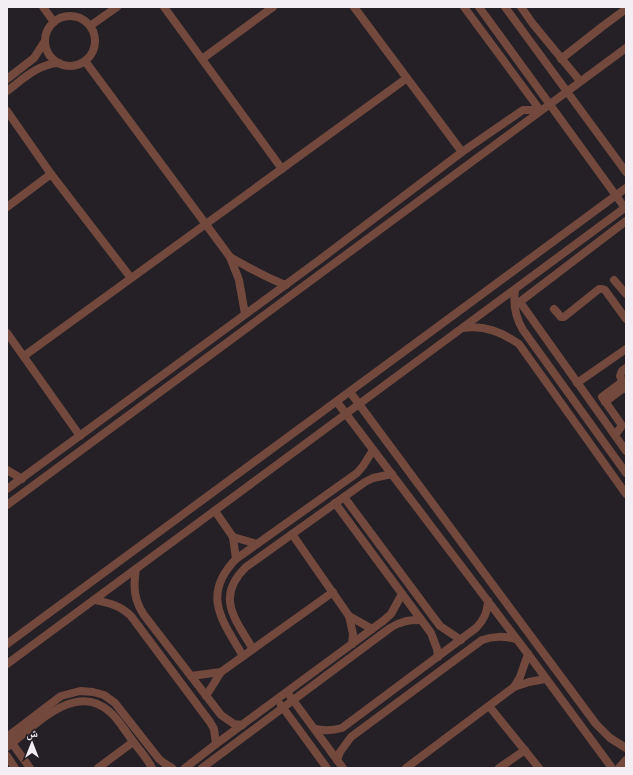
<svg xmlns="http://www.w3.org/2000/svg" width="633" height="775" font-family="'Fira Sans Condensed','Noto Naskh Arabic',sans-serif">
	<rect width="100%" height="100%" fill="#251f26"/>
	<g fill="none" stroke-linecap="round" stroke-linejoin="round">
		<g stroke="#72493c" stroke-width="8">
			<path d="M43,7l11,15"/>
			<path d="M164,7l118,162"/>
			<path d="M354,7l108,145"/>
			<path d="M464,7l76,103"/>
			<path d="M479,7l146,201"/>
			<path d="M505,7l121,165"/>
			<path d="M521,7l12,17 47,57"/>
			<circle cx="70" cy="41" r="25"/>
			<path d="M90,26l27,-19"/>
			<path d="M202,59l71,-52"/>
			<path d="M561,59l42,-33 23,-17"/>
			<path d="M85,61l145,196 9,23 6,34"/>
			<path d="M7,79l27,-21 11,-17"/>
			<path d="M7,91c16,-12 31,-27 52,-28"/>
			<path d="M7,111l44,63 80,104"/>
			<path d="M7,207l44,-33"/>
			<path d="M230,257c18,10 36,21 56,28"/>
			<path d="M614,280l12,14"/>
			<path d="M515,290c-2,15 0,27 8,40l103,143"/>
			<path d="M520,302l106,149"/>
			<path d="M517,304l109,-83"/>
			<path d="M554,309l7,8h3l35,-28h3l3,1 21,29"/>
			<path d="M463,328c22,-3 38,4 56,16l107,150"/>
			<path d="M7,333l73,103"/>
			<path d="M24,356l383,-278"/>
			<path d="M626,368l-4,3 -2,5 6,13"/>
			<path d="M577,383l49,-34"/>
			<path d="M350,392l246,332 14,14 16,10"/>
			<path d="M337,402l191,252 84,114"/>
			<path d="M605,402l20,-15"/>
			<path d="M615,435l6,-8v-3l-19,-27 20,-15"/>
			<path d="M7,470l15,9"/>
			<path d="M7,489l311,-228 144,-109 61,-42h17"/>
			<path d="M344,497l96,129 21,14"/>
			<path d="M335,503l96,130 6,16 1,8"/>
			<path d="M7,505l619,-457"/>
			<path d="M215,511l18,26 3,22"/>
			<path d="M292,534l57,82 4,18 -1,10"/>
			<path d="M233,537l24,7"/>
			<path d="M136,569c-3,18 -2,31 8,46l77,100 13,9 8,1"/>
			<path d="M94,600c15,3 26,5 37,16l79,106 4,7 2,15"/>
			<path d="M349,616l23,13"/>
			<path d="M7,644l619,-456"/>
			<path d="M253,649c-18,-30 -38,-52 -7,-82l119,-85 8,-4 19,-4"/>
			<path d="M243,656c-21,-36 -42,-61 -7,-97l121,-86 6,-7 10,-16"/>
			<path d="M7,664l619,-457"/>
			<path d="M191,676l30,-4"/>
			<path d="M514,687l6,-10 8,-23"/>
			<path d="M206,696l15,-24 112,-80"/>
			<path d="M290,696l53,72"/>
			<path d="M281,705l46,63"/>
			<path d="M489,706l50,62"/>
			<path d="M315,729c10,2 17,2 27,-1l134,-100c8,-8 11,-15 12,-27"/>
			<path d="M7,737l54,-41 19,-5 13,1 11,3 11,8 44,56 5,4 8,5"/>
			<path d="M9,739l21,29"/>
			<path d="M7,747c27,-20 68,-67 103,-35 7,6 12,14 17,21 8,12 19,23 25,35"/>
			<path d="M7,756l8,12"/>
			<path d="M337,760l3,-8 11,-15 131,-97c12,-4 21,-4 34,-1"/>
			<path d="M98,768l35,-26"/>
			<path d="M185,768l31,-24 167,-123 8,-7 11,-20"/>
			<path d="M202,768l188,-140c11,-7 19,-8 31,-8"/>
			<path d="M406,768l108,-81 15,-5 16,-3"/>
			<path d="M499,768l26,-18"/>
			<path d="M619,768l7,-8"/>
		</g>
	</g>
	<rect width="633" height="775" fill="none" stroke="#f3eef3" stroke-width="16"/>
	<g transform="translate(32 743)" stroke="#251f26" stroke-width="3" paint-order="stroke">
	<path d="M0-3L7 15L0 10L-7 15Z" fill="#f3eef3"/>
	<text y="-6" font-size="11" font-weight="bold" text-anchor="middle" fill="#f3eef3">ش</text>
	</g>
</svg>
